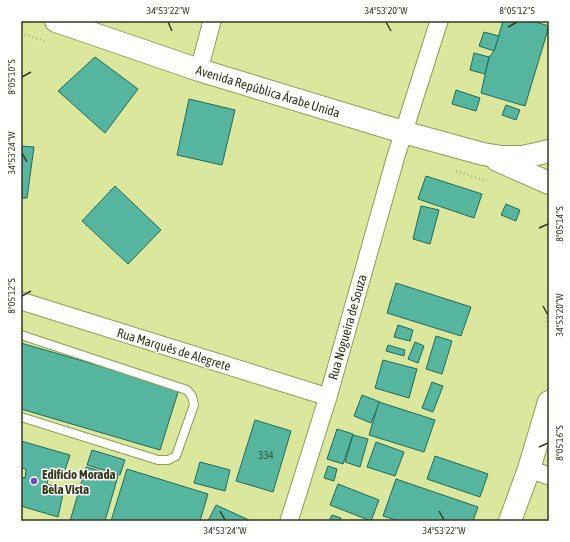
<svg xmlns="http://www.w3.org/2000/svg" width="570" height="542" font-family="'Asap Condensed',sans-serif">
	<rect width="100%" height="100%" fill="#dae79d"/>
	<g fill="#56b59f" stroke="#1e6a5b">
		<path d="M503,21h29l17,5 -24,80 -44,-13 8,-36 5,-6z"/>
		<path d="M484,32l15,4 -5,15 -15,-5z"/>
		<path d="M474,53l15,4 -4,17 -15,-4z"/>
		<path d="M95,57l43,32 -33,44 -47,-42z"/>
		<path d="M456,90l24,8 -4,13 -24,-7z"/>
		<path d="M189,99l46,11 -13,55 -45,-10z"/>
		<path d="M506,105l14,5 -4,10 -14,-5z"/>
		<path d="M21,146l13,1 -7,51h-6z"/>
		<path d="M426,176l56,18 -8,24 -56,-19z"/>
		<path d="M115,186l46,44 -33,34 -46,-43z"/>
		<path d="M506,204l14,6 -4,11 -15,-6z"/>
		<path d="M421,206l18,4 -9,34 -17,-5z"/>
		<path d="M396,283l75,24 -10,29 -74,-23z"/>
		<path d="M398,325l15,5 -3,11 -16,-4z"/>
		<path d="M436,336l16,5 -10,33 -16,-5z"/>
		<path d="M415,342l9,4 -6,17 -10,-4z"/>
		<path d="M21,343l158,46 -19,61 -139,-41z"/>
		<path d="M388,345l17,5 -1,6 -18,-5z"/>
		<path d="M383,360l34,9 -8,29 -34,-10z"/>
		<path d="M432,382l11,4 -10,26 -11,-4z"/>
		<path d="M362,395l18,7 -9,21 -17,-7z"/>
		<path d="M379,402l56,18 -11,32 -55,-17z"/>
		<path d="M255,420l36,11 -18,61 -37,-11z"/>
		<path d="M337,429l16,5 -10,30 -16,-5z"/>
		<path d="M353,435l15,4 -8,28 -15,-5z"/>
		<path d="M21,441l49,14 -6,18 -5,-1 -1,5 -9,-2 -2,9 9,3 -1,5 8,2 -5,23 -37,-11v-29l4,1 1,-9 -5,-1z"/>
		<path d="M376,442l28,10 -9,24 -28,-9z"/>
		<path d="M92,450l33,10 -5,15 -33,-10z"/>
		<path d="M435,456l53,18 -8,23 -53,-18z"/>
		<path d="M200,462l30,8 -5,21 -31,-8z"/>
		<path d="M328,466l9,3 -3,12 -10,-3z"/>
		<path d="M86,467l32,9 -13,45h-35z"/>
		<path d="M127,469l81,25 -8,27h-89z"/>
		<path d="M396,479l82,28 -5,14h-74l-16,-5z"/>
		<path d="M338,484l41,16 -8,21 -41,-16z"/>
		<path d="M216,505l33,15 -1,1h-40z"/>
		<path d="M332,515l9,3 -1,3h-11z"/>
	</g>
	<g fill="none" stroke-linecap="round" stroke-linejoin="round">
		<defs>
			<path id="lane" d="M21,335l166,55 5,6 2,9 -18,51 -8,4h-10l-137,-43"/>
			<g id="street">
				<path d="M199,70l13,-49"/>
				<path d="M21,301l307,96"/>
				<path d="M529,469l20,7"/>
				<path d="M289,521l39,-124 68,-241 43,-135"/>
			</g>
			<g id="secondary">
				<path d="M56,21l143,49 204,62 80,22 19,3h20l19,-4 8,-2"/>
				<path d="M497,160l52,23"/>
			</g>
			<path id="primary" d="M510,521l19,-52 20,-67"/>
		</defs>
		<use href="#lane" stroke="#909c55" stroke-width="10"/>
		<use href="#street" stroke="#909c55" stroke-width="19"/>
		<use href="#secondary" stroke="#909c55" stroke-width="24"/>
		<use href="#primary" stroke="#909c55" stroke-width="24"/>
		<g stroke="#a8b276" stroke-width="2.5" stroke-dasharray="1 3" stroke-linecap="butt">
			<path d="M21,33l26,9"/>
			<path d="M456,171l31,10"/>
			<path d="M546,322l3,-9"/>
		</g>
		<use href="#lane" stroke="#fff" stroke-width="8"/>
		<use href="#street" stroke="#fff" stroke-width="17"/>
		<use href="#secondary" stroke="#fff" stroke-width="22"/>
		<use href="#primary" stroke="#fff" stroke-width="22"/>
	</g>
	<path fill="none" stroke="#34391b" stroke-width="1.5" d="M168,22l4,9M386,22l5,9M508,27l9,-5M22,77l9,-5M22,153l5,9M539,228l9,-4M22,296l9,-5M543,306l5,9M539,447l9,-4M220,511l5,9M439,511l5,9"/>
	<circle fill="#7549c1" stroke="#fff" stroke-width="1.5" cx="34" cy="481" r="4"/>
	<g text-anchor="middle" stroke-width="3" stroke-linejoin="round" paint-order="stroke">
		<g font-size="11" fill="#3c583c">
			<text x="266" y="459">334</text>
		</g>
		<g font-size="13" fill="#34391b" stroke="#fff">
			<text transform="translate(268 91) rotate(17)" y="5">Avenida República Árabe Unida</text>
			<text transform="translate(347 327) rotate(-74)" y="5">Rua Nogueira de Souza</text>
			<text transform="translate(174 349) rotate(17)" y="5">Rua Marquês de Alegrete</text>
		</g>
		<g font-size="13" font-weight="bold" fill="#34391b" stroke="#fff" text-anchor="start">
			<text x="42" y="479">Edifício Morada<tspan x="42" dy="15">Bela Vista</tspan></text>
		</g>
	</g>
	<rect width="570" height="542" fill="none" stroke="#ffffff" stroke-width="44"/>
	<rect x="22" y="22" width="526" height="498" fill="none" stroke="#34391b" stroke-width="1.5"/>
	<g font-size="10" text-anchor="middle" fill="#34391b">
		<text x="168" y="14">34°53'22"W</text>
		<text x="386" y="14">34°53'20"W</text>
		<text x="517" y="14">8°05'12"S</text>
		<text transform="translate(11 77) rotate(-90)" y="4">8°05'10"S</text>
		<text transform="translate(11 153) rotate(-90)" y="4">34°53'24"W</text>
		<text transform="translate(559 224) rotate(-90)" y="4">8°05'14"S</text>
		<text transform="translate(11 296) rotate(-90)" y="4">8°05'12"S</text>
		<text transform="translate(559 315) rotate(-90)" y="4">34°53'20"W</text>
		<text transform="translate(559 443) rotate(-90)" y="4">8°05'16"S</text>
		<text x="225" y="534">34°53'24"W</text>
		<text x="444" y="534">34°53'22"W</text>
	</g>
</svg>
